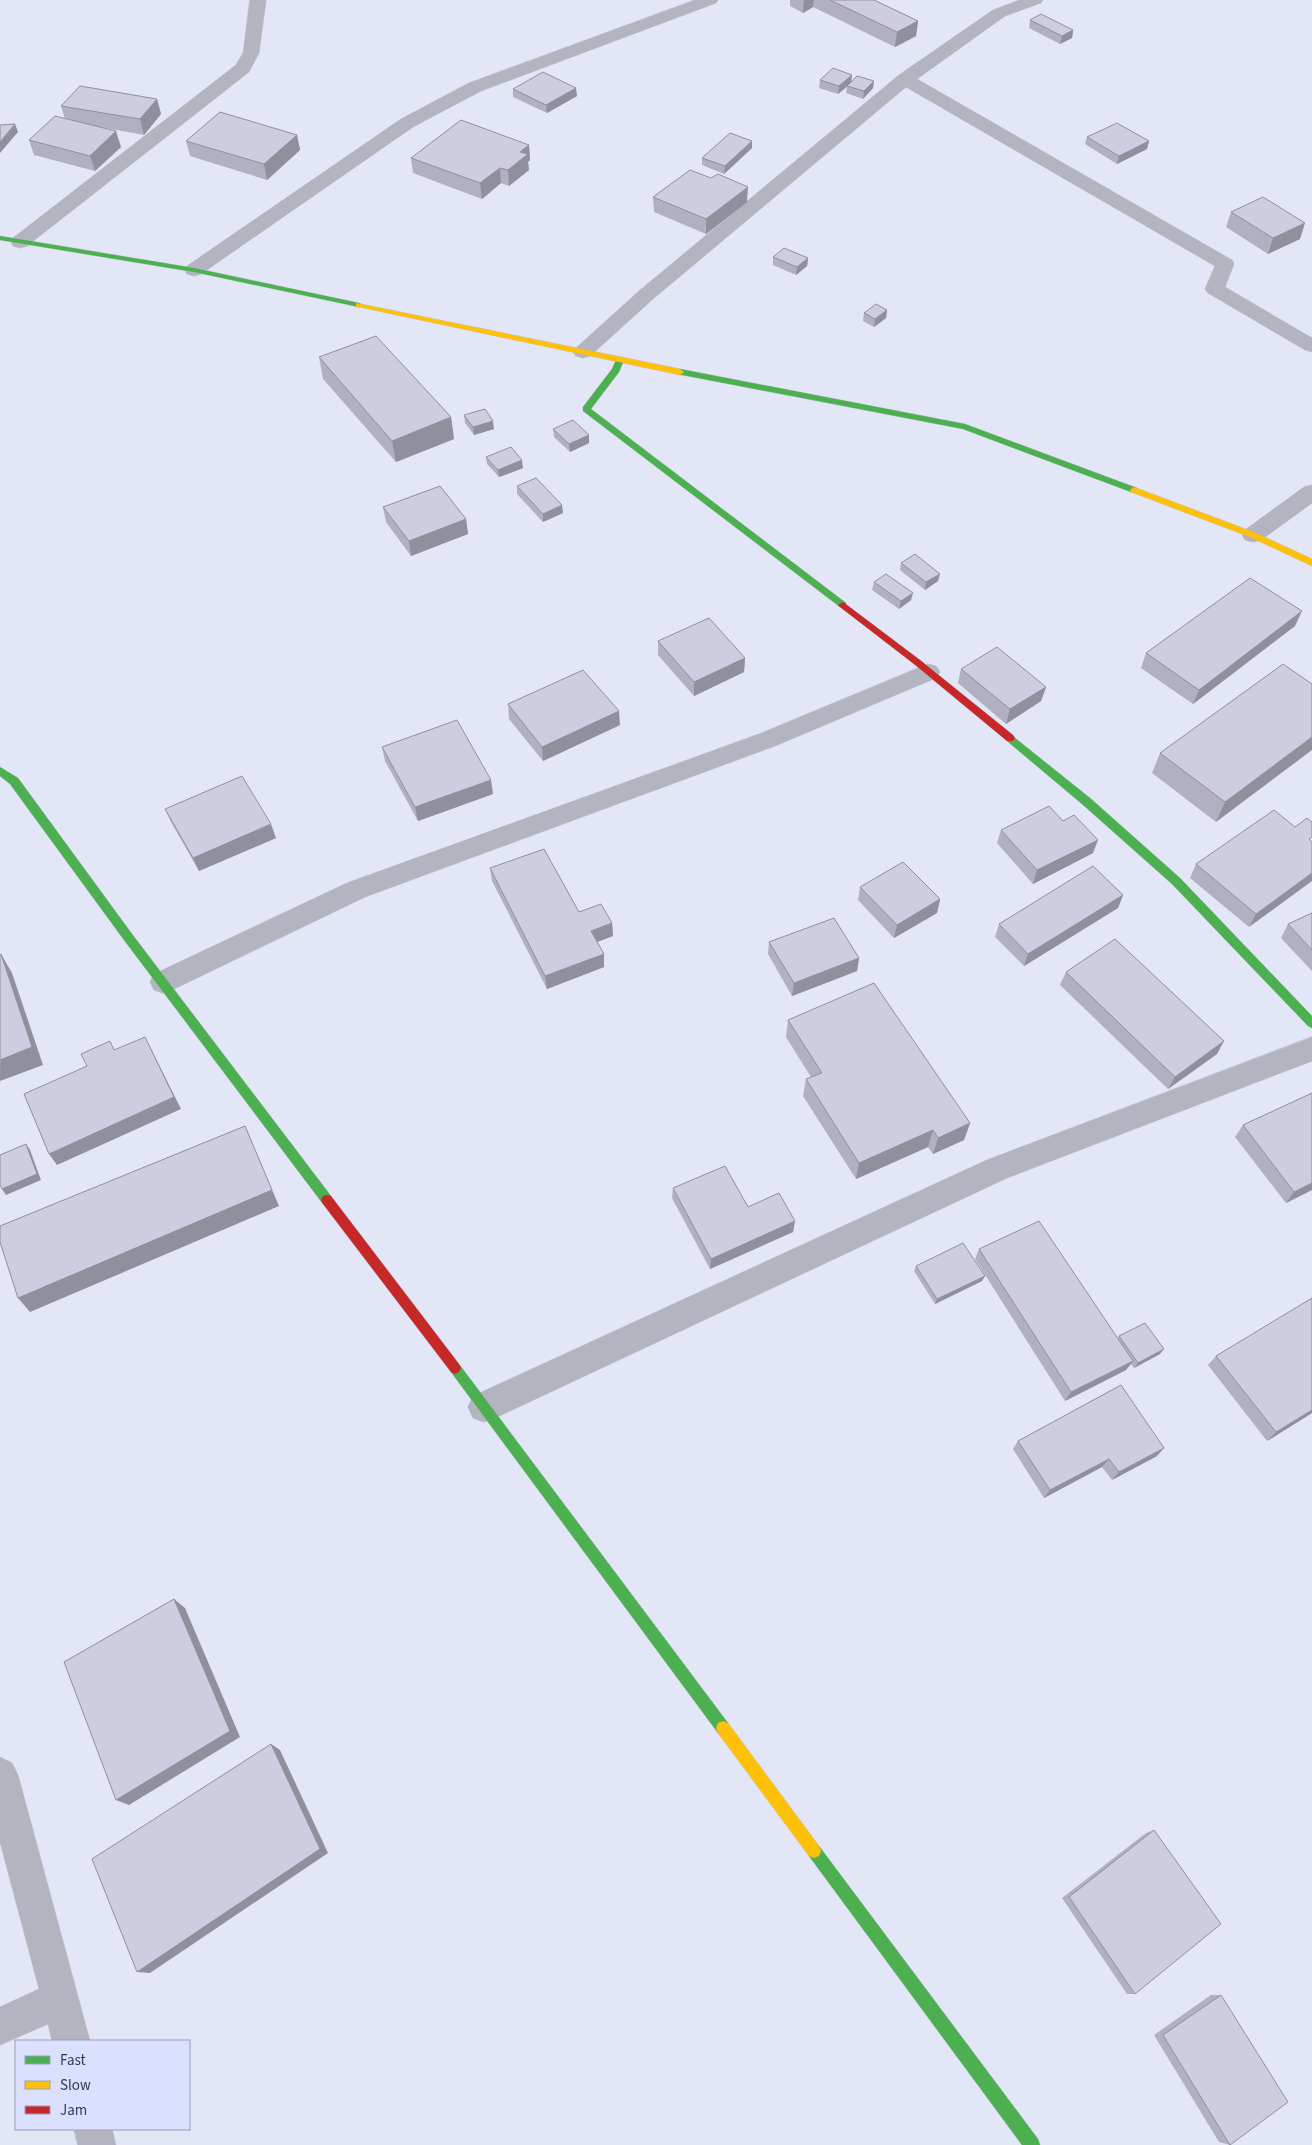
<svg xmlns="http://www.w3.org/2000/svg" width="1312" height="2145" font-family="'Source Sans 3',sans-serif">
	<rect width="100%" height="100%" fill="#e2e6f6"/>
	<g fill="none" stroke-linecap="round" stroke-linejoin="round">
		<defs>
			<g id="street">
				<path d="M250,0h16l-7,53 -10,19 -222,174 -7,2 -7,-2 -2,-4 2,-4 223,-173 7,-12z"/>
				<path d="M695,0h23l-2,3 -235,88 -68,36 -212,147 -7,2 -7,-2 -2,-4 2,-4 214,-147 68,-36z"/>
				<path d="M1020,0h23l-2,3 -36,13 -88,63 315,181 2,4 -9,23 87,51v14l-7,-2 -97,-57 -3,-4 10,-23 -309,-179 -253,212 -63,57 -7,2 -7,-2 -3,-4 3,-4 63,-57 260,-216 94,-65z"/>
				<path d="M1312,485v18l-51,37 -8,2 -8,-2 -3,-5 3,-5 59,-43z"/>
				<path d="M928,664l8,2 4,6 -4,6 -161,68 -410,151 -193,93 -9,3 -9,-3 -4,-8 4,-8 193,-91 412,-149z"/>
				<path d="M1312,1037v24l-305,117 -512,240 -11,4 -11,-4 -5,-11 5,-11 514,-236z"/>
				<path d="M0,1757l12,6 6,12 72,266h-38l-4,-17 -48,21v-38l39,-18 -39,-147z"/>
				<path d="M74,2129h38l4,16h-38z"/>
			</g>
			<g id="fast">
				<path d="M0,236l194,32 165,35 4,2 -4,2 -165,-35 -194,-32z"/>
				<path d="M620,357l4,3 -5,12 -28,37 255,194v4h-6l-257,-196v-4l29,-38 5,-11z"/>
				<path d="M680,369l285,55 172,64 1,2 -1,2h-6l-168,-63 -286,-55 -1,-2z"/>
				<path d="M1010,734l80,64 90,80 132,138v12l-4,-2 -136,-142 -90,-80 -75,-63 -2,-3z"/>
				<path d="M0,767l18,11 114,156 199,262 2,4 -2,4 -4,1 -4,-1 -199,-264 -114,-156 -10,-8z"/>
				<path d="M455,1362l4,2 269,359 2,5 -2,5 -5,2 -5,-2 -267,-361 -2,-4 2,-4z"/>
				<path d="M814,1844l5,2 219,293 2,6h-18l-213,-289 -2,-5 2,-5z"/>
			</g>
			<g id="slow">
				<path d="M356,303l324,66 4,3 -4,3 -321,-68h-3z"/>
				<path d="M1134,487l122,46 56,26v7l-62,-29 -119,-45 -1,-2z"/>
				<path d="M723,1721l5,2 91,123 2,5 -2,5 -5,2 -5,-2 -91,-123 -2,-5 2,-5z"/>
			</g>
			<g id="jam">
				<path d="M843,602l77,58 93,75 2,3 -2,3h-6l-93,-77 -74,-57 -2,-2z"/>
				<path d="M327,1195l4,1 128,168 2,4 -2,4 -4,2 -4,-2 -128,-168 -2,-4 2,-4z"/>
			</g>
		</defs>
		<use href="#street" stroke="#c1c4d4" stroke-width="1"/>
		<use href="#fast" stroke="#c1c4d4" stroke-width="1"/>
		<use href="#slow" stroke="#c1c4d4" stroke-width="1"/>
		<use href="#jam" stroke="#c1c4d4" stroke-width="1"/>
		<use href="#street" fill="#b2b5c0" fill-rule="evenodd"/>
		<use href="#fast" fill="#4caf50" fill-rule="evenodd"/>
		<use href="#slow" fill="#ffc107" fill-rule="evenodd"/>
		<use href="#jam" fill="#c62828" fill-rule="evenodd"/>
	</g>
	<g fill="#b1afc2">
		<path d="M790,0h84l44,21 -2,15 -21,11 -82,-40 -10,6 -13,-7z"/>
		<path d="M1030,20l43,10 -1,8 -12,6 -31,-16z"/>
		<path d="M852,75l-1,6h23l-1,7 -10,11 -17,-6 1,-6 -9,7 -19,-6 1,-8z"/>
		<path d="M513,89l64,7 -30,17 -34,-16z"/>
		<path d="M157,99l4,15 -17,21 -49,-9 26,21 -26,24 -61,-16 -5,-15 36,-21 -4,-13z"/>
		<path d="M297,135l3,15 -33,30 -77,-24 -4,-15z"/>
		<path d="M1087,137l62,4 -2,8 -30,15 -32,-20z"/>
		<path d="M529,145l1,15 -2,2 1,8 -20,16 -8,-3 -19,16 -69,-26 -2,-15z"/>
		<path d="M752,148l-28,26 -22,-9v-7z"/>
		<path d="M653,197l94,5 -41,32 -52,-22z"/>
		<path d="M1231,212l69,27 -32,15 -42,-27z"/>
		<path d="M773,257l35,1 -1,8 -11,9 -23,-10z"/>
		<path d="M887,310l-1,8 -12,9 -11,-6 1,-8z"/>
		<path d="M319,357l132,60 3,22 -58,23 -73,-83z"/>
		<path d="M464,415l30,14 -20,6 -9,-12z"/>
		<path d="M553,429l36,14 -19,9 -16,-15z"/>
		<path d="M486,457l37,11 -24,9 -12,-13z"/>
		<path d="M517,486l46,27 -20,9 -26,-28z"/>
		<path d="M383,507l83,12 2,15 -57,22 -25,-34z"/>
		<path d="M901,563l37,18 -13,9 -25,-20z"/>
		<path d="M874,582l37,18 -12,9 -27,-19z"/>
		<path d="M1295,626l-102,78 -52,-36 5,-15z"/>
		<path d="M658,641l87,17 -1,14 -50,24 -36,-41z"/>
		<path d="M961,669l85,18 -5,14 -35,23 -48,-41z"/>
		<path d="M1312,684l-96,138 -64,-49 8,-20z"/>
		<path d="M508,704l112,21 -77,36 -34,-42z"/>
		<path d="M382,747l111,47 -75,27 -33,-60z"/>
		<path d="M165,809l111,29 -77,33 -28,-49z"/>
		<path d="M1312,822l-63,105 -59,-49 6,-14 99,-37z"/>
		<path d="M1001,830l92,23 -60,31 -36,-41z"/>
		<path d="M490,868l89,44 33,11 1,13 -16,6 7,12v13l-57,22 -55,-108z"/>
		<path d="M860,887l80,12 -3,14 -43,25 -36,-38z"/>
		<path d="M1123,895l-5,13 -94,58 -29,-29 4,-13z"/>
		<path d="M1312,913v58l-31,-33 7,-14z"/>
		<path d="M769,942l90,16 -2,13 -65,25 -24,-42z"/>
		<path d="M1066,972l151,82 -49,35 -108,-104z"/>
		<path d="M788,1020l182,103 -6,17 -31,14 -5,-7 -72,32 -53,-83 3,-17 5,-2 -25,-40z"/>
		<path d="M1312,1093v97l-26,13 -51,-66 8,-12z"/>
		<path d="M673,1188l122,33 -2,11 -83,37 -38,-71z"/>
		<path d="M979,1249l139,89 1,-2 41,18 -26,14 -3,-4 -5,6 -61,31 -90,-142z"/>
		<path d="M916,1266l66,15 -47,23 -21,-33z"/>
		<path d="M1216,1356l96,57 -45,28 -59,-76z"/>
		<path d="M1018,1441l139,15 -45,24 -10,-13 -58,31 -31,-49z"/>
		<path d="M1154,1830l-19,164h-8l-65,-96 84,-65z"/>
		<path d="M1211,1995h10l9,150 -11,-3 -65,-107z"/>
	</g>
	<g fill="#908f9e">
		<path d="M804,0h10l-1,7 -10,6z"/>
		<path d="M918,21l-2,15 -21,11 2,-15z"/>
		<path d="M1073,30l-1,8 -12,6 2,-8z"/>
		<path d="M852,75l-1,8 -13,11 1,-8z"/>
		<path d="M874,81l-1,7 -10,11 1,-8z"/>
		<path d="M576,88l1,8 -30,17 -1,-8z"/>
		<path d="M157,99l4,15 -17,21 -4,-16z"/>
		<path d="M15,124l3,8 -18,21v-11z"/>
		<path d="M116,131l5,16 -26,24 -5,-15z"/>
		<path d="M297,135l3,15 -33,30 -3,-16z"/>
		<path d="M752,141v7l-28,26 1,-8z"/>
		<path d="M1149,141l-2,8 -30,15 2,-8z"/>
		<path d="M529,145l1,15 -2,2 1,8 -20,16 -1,-16 12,-18z"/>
		<path d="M500,168l1,15 -19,16 -2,-16z"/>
		<path d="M748,187l-1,15 -41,32v-15z"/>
		<path d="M1305,223l-5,16 -32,15 5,-16z"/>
		<path d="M808,258l-1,8 -11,9 1,-8z"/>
		<path d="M887,310l-1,8 -12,9 1,-8z"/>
		<path d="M451,417l3,22 -58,23 -4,-21z"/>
		<path d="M493,421l1,8 -20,6 -1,-8z"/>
		<path d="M589,435v8l-19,9 -1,-8z"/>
		<path d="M522,460l1,8 -24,9 -1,-7z"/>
		<path d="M562,505l1,8 -20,9v-8z"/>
		<path d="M466,519l2,15 -57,22 -2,-15z"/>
		<path d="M940,574l-2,7 -13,9 1,-8z"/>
		<path d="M913,593l-2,7 -12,9 2,-8z"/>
		<path d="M1302,611l-7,15 -102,78 6,-14z"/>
		<path d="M745,658l-1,14 -50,24v-14z"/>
		<path d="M1046,687l-5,14 -35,23 4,-15z"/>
		<path d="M619,711l1,14 -77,36 -1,-14z"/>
		<path d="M1312,737v13l-96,72 9,-20z"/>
		<path d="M491,780l2,14 -75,27 -3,-14z"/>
		<path d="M271,824l5,14 -77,33 -6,-13z"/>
		<path d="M1098,840l-5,13 -60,31 4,-14z"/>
		<path d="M1312,873v8l-63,46 7,-13z"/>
		<path d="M1123,895l-5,13 -94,58 4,-12z"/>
		<path d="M940,899l-3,14 -43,25 3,-13z"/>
		<path d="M612,923l1,13 -21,8 -1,-13z"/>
		<path d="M1,954l11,19 31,92 -43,16z"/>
		<path d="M604,954v13l-57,22 -2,-13z"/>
		<path d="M859,958l-2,13 -65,25 2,-13z"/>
		<path d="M145,1037l36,72 -124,56 -8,-11z"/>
		<path d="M1224,1041l-7,13 -49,35 7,-12z"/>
		<path d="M970,1123l-6,17 -31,14 5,-16z"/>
		<path d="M245,1126l34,80 -249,106 -12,-14z"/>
		<path d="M933,1130l-5,17 -72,32 3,-16z"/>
		<path d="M26,1144l4,6 11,30 -35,15 -4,-6z"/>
		<path d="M1312,1183v7l-26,13 8,-11z"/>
		<path d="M795,1221l-2,11 -83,37 1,-10z"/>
		<path d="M985,1276l-3,5 -47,23 2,-5z"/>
		<path d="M1164,1349l-4,5 -26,14 4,-5z"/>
		<path d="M1133,1361l-7,9 -61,31 6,-9z"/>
		<path d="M1312,1410v3l-45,28 9,-9z"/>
		<path d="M1164,1448l-7,8 -45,24 7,-8z"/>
		<path d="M1109,1459l-7,8 -58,31 6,-8z"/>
		<path d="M174,1599l11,9 55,129 -111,68 -13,-5z"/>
		<path d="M271,1744l9,6 48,103 -178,120 -13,-1z"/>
	</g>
	<g fill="#cecce1" stroke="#908f9e">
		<path d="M830,0h44l44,21 -21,11z"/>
		<path d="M1041,14l32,16 -11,6 -32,-16z"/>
		<path d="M833,68l19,7 -13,11 -19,-6z"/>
		<path d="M543,72l33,16 -30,17 -33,-16z"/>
		<path d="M857,76l17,5 -10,10 -17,-5z"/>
		<path d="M80,86l77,13 -17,20 -79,-13z"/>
		<path d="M220,112l77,23 -33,29 -78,-23z"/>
		<path d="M55,116l61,15 -26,25 -61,-16z"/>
		<path d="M461,120l68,25 -9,7 8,2 -20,16 -8,-2 -20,15 -69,-25z"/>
		<path d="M1117,123l32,18 -30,15 -32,-19z"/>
		<path d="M15,124l-15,18v-17z"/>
		<path d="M730,133l22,8 -27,25 -23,-8z"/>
		<path d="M690,170l21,8 7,-4 30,13 -42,32 -53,-22z"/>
		<path d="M1263,197l42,26 -32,15 -42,-26z"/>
		<path d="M784,248l24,10 -11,9 -24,-10z"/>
		<path d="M876,304l11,6 -12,9 -11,-6z"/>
		<path d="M376,336l75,81 -59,24 -73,-84z"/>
		<path d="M485,409l8,12 -20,6 -9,-12z"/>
		<path d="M573,420l16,15 -20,9 -16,-15z"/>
		<path d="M511,447l11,13 -24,10 -12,-13z"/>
		<path d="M536,478l26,27 -19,9 -26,-28z"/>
		<path d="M440,486l26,33 -57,22 -26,-34z"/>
		<path d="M915,554l25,20 -14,8 -25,-19z"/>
		<path d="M886,574l27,19 -12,8 -27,-19z"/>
		<path d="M1250,578l52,33 -103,79 -53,-37z"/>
		<path d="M709,618l36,40 -51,24 -36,-41z"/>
		<path d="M997,647l49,40 -36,22 -49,-40z"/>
		<path d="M1283,664l29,20v53l-87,65 -65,-49z"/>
		<path d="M583,670l36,41 -77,36 -34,-43z"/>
		<path d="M457,720l34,60 -76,27 -33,-60z"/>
		<path d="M242,776l29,48 -78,34 -28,-49z"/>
		<path d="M1049,806l14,15 11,-6 24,25 -61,30 -36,-40z"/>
		<path d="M1274,810l21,17 12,-9 5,4v15l-3,2 3,3v31l-56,41 -60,-50z"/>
		<path d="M544,849l35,63 22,-8 11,19 -21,8 13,23 -59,22 -55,-108z"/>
		<path d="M903,862l37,37 -43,26 -37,-38z"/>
		<path d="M1093,866l30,29 -95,59 -29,-30z"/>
		<path d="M1312,913v37l-24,-26z"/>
		<path d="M834,918l25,40 -65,25 -25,-41z"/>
		<path d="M1115,939l109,102 -49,36 -109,-105z"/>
		<path d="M1,954l31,93 -32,13v-105z"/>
		<path d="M874,983l96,140 -32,15 -5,-8 -74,33 -53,-84 16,-6 -34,-53z"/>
		<path d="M145,1037l29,60 -125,57 -25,-60 63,-28 -6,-12 29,-13 4,9z"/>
		<path d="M1312,1093v90l-18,9 -51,-67z"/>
		<path d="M245,1126l27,64 -254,108 -18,-56v-16z"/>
		<path d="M26,1144l11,30 -35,15 -2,-5v-29z"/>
		<path d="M725,1166l23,41 31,-14 16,28 -84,38 -38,-71z"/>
		<path d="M1039,1221l94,140 -62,31 -92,-143z"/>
		<path d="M963,1243l22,33 -48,23 -21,-33z"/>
		<path d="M1312,1298v112l-36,22 -60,-76z"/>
		<path d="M1145,1323l19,26 -26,14 -19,-27z"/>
		<path d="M1121,1385l43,63 -45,24 -10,-13 -59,31 -32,-49z"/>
		<path d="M174,1599l56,132 -114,69 -52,-138z"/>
		<path d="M271,1744l49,105 -183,123 -45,-113z"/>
		<path d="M1154,1830l67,94 -86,70 -66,-97z"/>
		<path d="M1221,1995l67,107 -58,43 -67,-110z"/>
	</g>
	<rect x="15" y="2040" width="175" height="90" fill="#dae0fe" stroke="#989dbb"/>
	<rect x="25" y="2056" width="25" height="8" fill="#4caf50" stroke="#989dbb"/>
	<text x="60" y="2065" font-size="15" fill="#343956">Fast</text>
	<rect x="25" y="2081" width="25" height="8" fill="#ffc107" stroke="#989dbb"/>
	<text x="60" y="2090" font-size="15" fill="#343956">Slow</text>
	<rect x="25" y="2106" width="25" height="8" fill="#c62828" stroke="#989dbb"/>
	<text x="60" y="2115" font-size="15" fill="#343956">Jam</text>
</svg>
